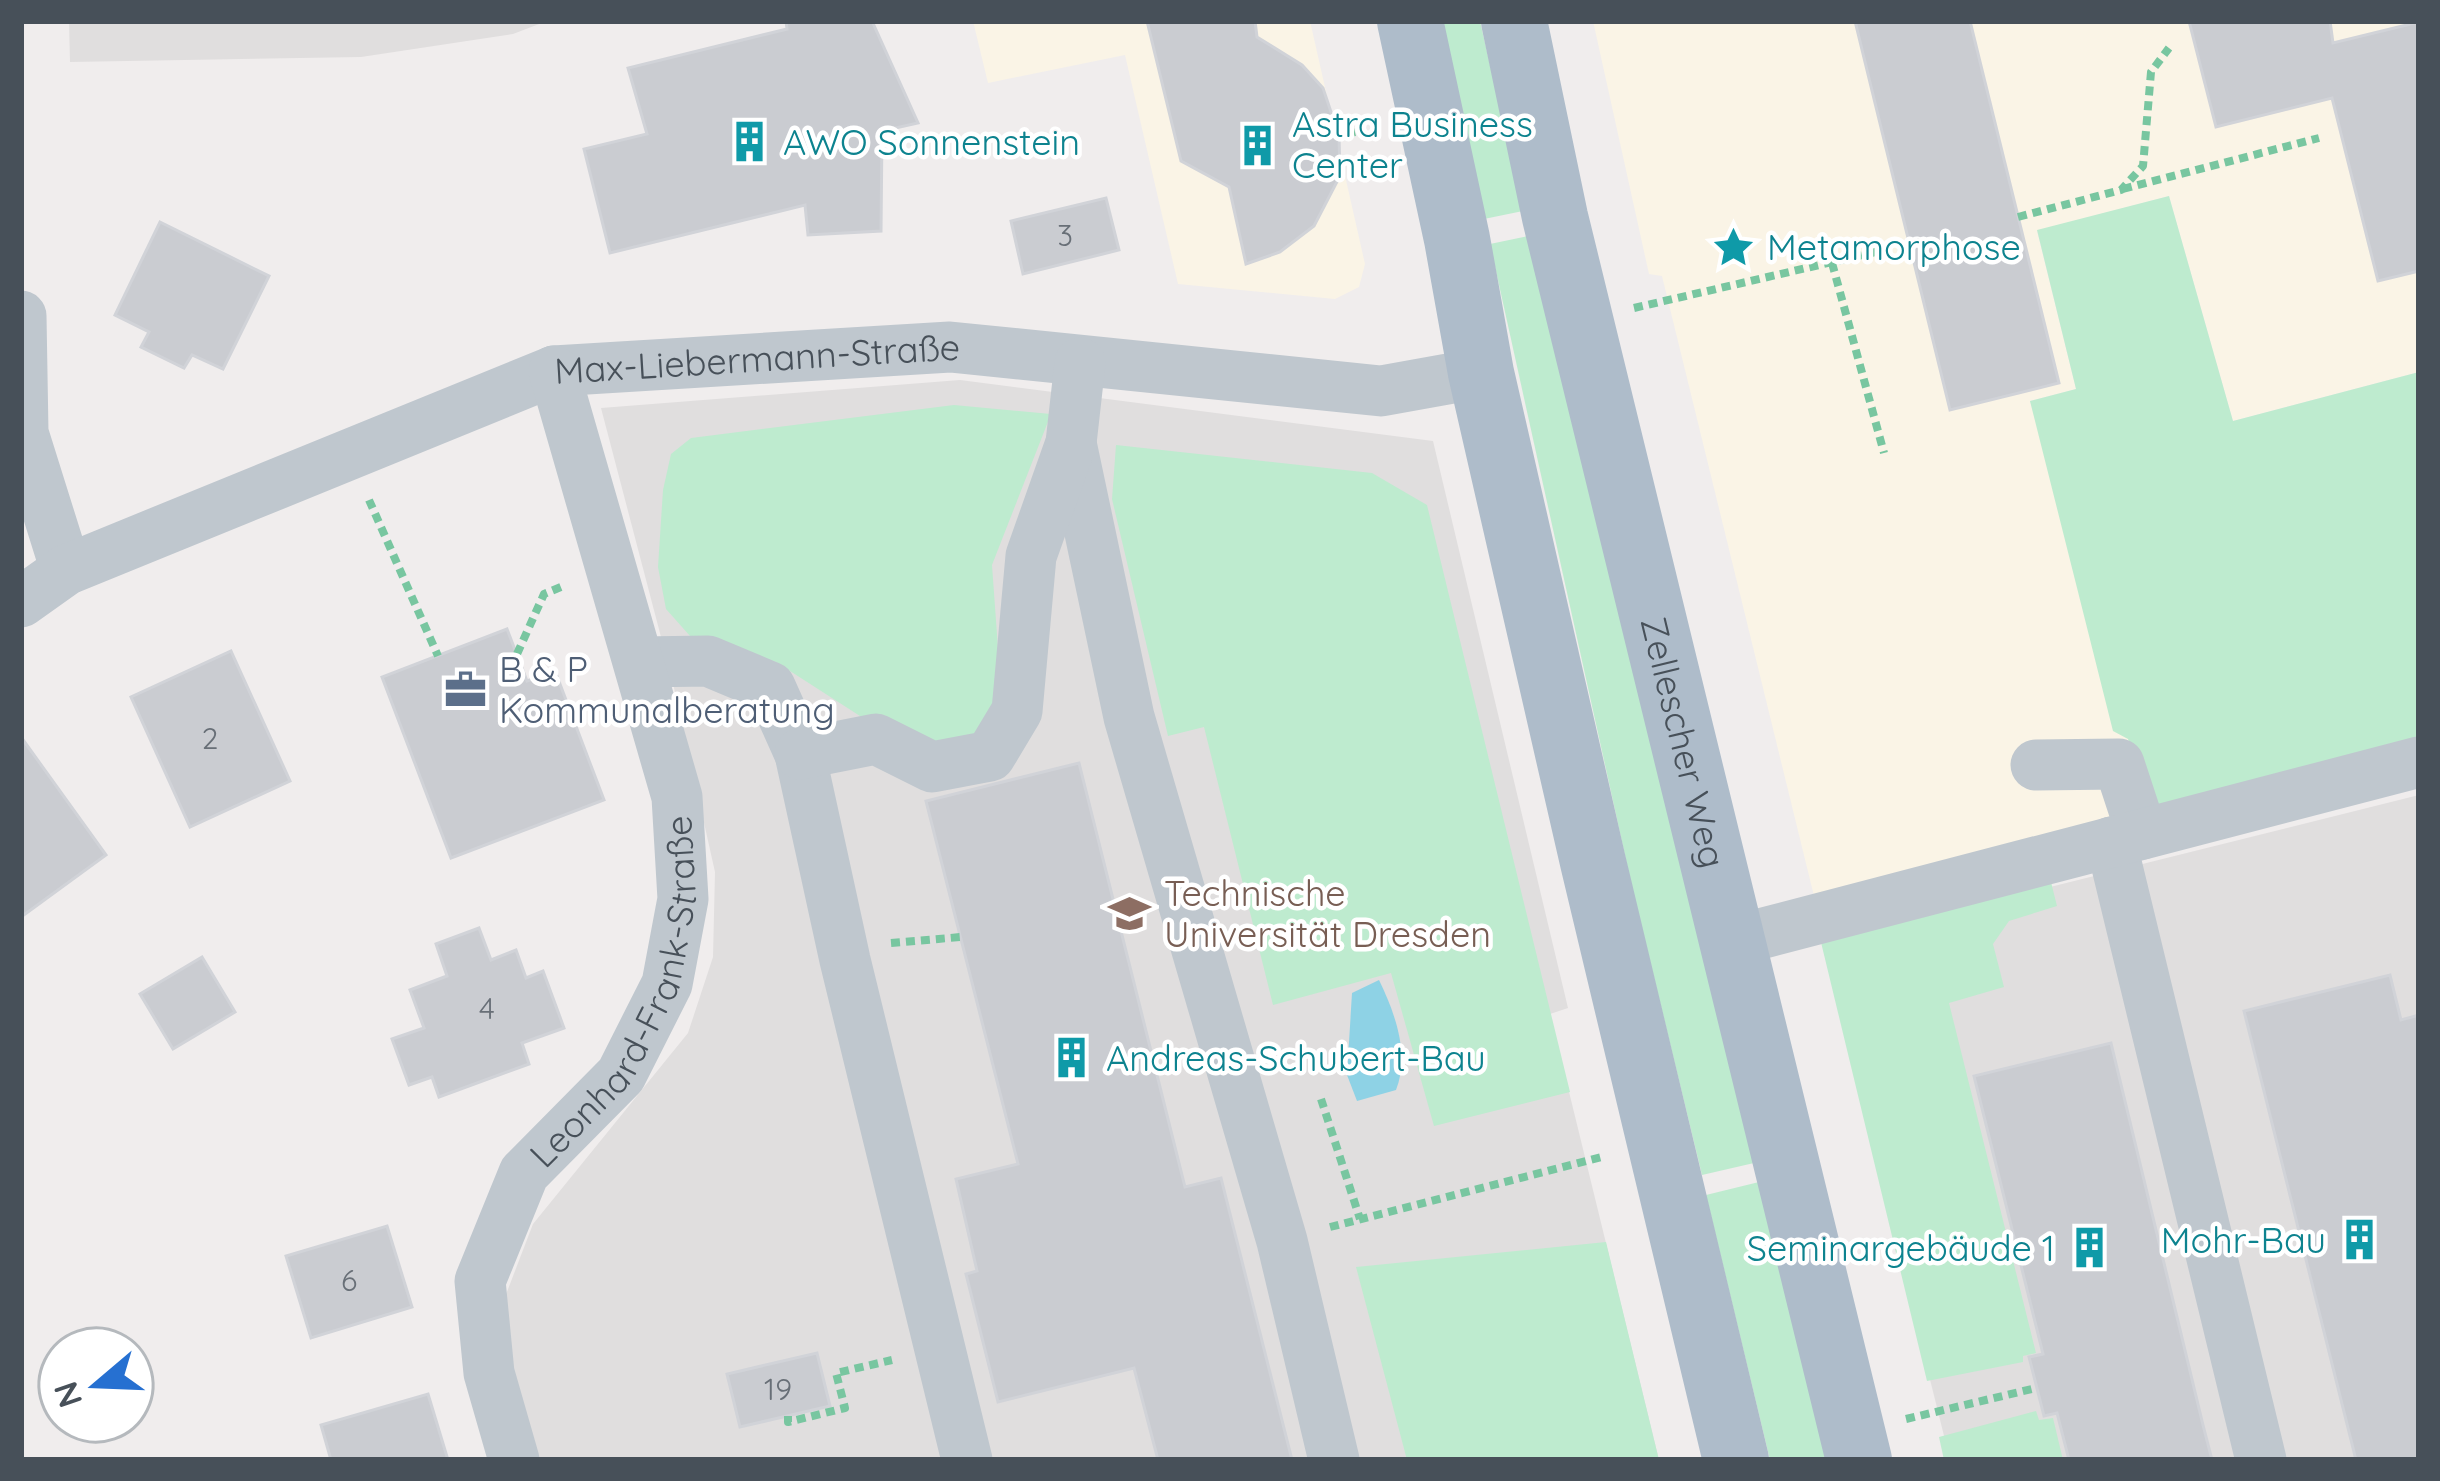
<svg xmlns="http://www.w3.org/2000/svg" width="2440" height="1481" font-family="Quicksand,sans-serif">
	<rect width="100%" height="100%" fill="#f0eded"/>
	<g fill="#faf4e6">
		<path d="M973,21h337l55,243 -6,23 -24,12 -157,-15 -53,-229 -137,28z"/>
		<path d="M1593,21h826v351l-186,49 -64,-225 -132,35 39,158 -46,12 98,337 25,74 -339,84 -152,-620 -13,-2z"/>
	</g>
	<g fill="#e0dede">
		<path d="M69,21h478l-34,13 -152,23 -291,5z"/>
		<path d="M960,380l473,61 135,567 -18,6 109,446h-1123l-28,-93 -3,-70 28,-73 155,-191 25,-76 2,-85 -43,-193 -71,-271z"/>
		<path d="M2419,795v665h-469l-128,-516z"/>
	</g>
	<g fill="#beebcf">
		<path d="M1441,21h39l43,190 -39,8z"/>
		<path d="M2169,196l64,225 186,-49v369l-266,71 -25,-73 -15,-8 -83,-330 46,-12 -39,-159z"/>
		<path d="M1528,236l226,927 -52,12 -70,-288 -142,-643z"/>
		<path d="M954,405l97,9 -59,151 10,139 -18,24 -36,22 -60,-16 -112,-72 -86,-26 -24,-27 -8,-42 5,-77 8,-36 20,-16z"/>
		<path d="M1116,445l256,28 55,32 143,587 -136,34 -43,-153 -118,32 -69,-278 -36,9 -56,-237z"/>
		<path d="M2050,878l7,28 -48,15 -16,23 11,43 -55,16 87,350 -13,3v6l-96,19 -108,-447z"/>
		<path d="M1759,1182l67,278h-56l-64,-265z"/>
		<path d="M1606,1242l53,218h-252l-51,-193z"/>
		<path d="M2036,1411l3,9 14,-2 10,42h-119l-5,-23z"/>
	</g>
	<path fill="#8ed2e5" d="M1379,980c16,33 31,74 17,110l-39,11 -10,-26 5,-82z"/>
	<g fill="#caccd1" stroke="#d1d3d8" stroke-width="3">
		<path d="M786,21h86l46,102 -36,8 -1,100 -73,4 -3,-30 -195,48 -26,-104 63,-15 -19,-66 159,-39z"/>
		<path d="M1147,21h108l2,16 45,28 21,23 16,48 1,40 -26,50 -34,26 -34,12 -17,-77 -48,-26z"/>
		<path d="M1855,21h115l89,362 -109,27z"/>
		<path d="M2189,21h141l3,22 86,-21v249l-41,10 -46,-183 -116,29z"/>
		<path d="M1106,198l13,52 -96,24 -12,-53z"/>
		<path d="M160,222l109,54 -46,93 -31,-14 -8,13 -43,-21 8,-15 -34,-17z"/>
		<path d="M507,629l20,52 28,-10 49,129 -153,58 -69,-181z"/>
		<path d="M231,651l59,130 -100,46 -59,-130z"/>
		<path d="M21,737l85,118 -85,62z"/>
		<path d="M1079,763l106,424 36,-9 71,282h-134l-24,-92 -136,34 -32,-128 11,-3 -21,-92 62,-15 -92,-363z"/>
		<path d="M479,928l12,32 25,-10 10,28 17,-7 21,57 -42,15 7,21 -90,33 -7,-20 -23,8 -17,-46 32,-11 -14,-38 37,-14 -11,-32z"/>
		<path d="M202,957l33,55 -62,37 -33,-55z"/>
		<path d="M2390,975l11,45 18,-5v445h-63l-112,-449z"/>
		<path d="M2111,1043l92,382 9,35h-143l-12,-47 -13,3 -15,-59 14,-3 -69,-278z"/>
		<path d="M387,1226l25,81 -101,31 -25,-82z"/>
		<path d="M817,1353l13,53 -90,21 -13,-53z"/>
		<path d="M428,1394l20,66h-117l-10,-35z"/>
	</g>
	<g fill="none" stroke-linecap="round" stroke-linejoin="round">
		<g stroke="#78c6a0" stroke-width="8" stroke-dasharray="9 6" stroke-linecap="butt">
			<path d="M1339,136l16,-4"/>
			<path d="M2123,189l196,-51"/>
			<path d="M2018,217l103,-27 22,-24 8,-94 18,-24"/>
			<path d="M1832,263l52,190"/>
			<path d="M1634,308l276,-64"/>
			<path d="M369,500l69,156"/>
			<path d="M517,654l27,-60 17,-7"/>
			<path d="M891,943l70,-6"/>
			<path d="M1321,1099l39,120"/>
			<path d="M1330,1227l276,-71"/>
			<path d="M788,1416v6l57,-14 -9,-35 56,-13"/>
			<path d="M1906,1419l130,-31"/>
		</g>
		<g stroke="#bfc7ce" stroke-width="51">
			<path d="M21,316l2,117 43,137"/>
			<path d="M1071,443l58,274 153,524 52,219"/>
			<path id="s1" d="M21,602l45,-32 488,-199 396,-24 431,44 100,-18"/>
			<path d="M641,662l67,-1 62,26 30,67 45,206 122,500"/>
			<path d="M800,754l76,-15 56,28 58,-11 27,-45 14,-155 40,-113 9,-80"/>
			<path d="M2036,765l83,-1 23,70"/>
			<path d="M2111,842l150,618"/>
			<path d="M1733,941l686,-179"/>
			<path id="s2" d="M514,1460l-25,-87 -9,-92 44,-108 97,-98 46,-91 16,-85 -6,-102 -123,-426"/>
		</g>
		<g stroke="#aebcca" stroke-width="66">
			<path d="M1410,21l47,218 24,134 112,489 143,598"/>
			<path id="s3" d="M1514,21l41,196 304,1243"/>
		</g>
	</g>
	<defs>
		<symbol id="building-bare" viewBox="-9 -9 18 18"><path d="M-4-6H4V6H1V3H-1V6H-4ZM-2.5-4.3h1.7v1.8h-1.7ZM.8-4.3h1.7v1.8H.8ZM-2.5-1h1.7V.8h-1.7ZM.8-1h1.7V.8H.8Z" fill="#0f9aa8" stroke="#fff" stroke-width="2.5" paint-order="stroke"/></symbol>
		<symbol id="sight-bare" viewBox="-9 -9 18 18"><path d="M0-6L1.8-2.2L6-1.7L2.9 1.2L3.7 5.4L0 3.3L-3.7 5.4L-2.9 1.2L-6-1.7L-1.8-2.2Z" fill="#0f9aa8" stroke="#fff" stroke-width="2.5" paint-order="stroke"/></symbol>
		<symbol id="office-bare" viewBox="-9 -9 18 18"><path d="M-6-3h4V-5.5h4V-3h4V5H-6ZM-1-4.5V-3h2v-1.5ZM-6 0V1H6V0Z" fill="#5c6f8a" stroke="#fff" stroke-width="2.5" paint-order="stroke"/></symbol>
		<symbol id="university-bare" viewBox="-9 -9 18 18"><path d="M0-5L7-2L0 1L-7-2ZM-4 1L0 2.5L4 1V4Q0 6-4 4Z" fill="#8d6e63" stroke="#fff" stroke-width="2.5" paint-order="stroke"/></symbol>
	</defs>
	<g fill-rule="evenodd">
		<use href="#building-bare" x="720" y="112" width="59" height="59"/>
		<use href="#building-bare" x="1228" y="116" width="59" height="59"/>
		<use href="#sight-bare" x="1704" y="218" width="59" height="59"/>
		<use href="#office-bare" x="436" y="660" width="59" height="59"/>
		<use href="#university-bare" x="1100" y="884" width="59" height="59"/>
		<use href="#building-bare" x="1042" y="1028" width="59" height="59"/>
		<use href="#building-bare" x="2330" y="1210" width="59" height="59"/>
		<use href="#building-bare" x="2060" y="1218" width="59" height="59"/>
	</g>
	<g text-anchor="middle" stroke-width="9" stroke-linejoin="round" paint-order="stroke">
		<g font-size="30" fill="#686f77">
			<text x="1065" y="246">3</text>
			<text x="210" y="749">2</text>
			<text x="487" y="1019">4</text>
			<text x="349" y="1291">6</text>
			<text x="778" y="1400">19</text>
		</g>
		<g font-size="36" fill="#0d838f" stroke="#fff" text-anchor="start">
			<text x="1292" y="137">Astra Business<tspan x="1292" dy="41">Center</tspan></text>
			<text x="783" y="155">AWO Sonnenstein</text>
			<text x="1767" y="260">Metamorphose</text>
			<text x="1106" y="1071">Andreas-Schubert-Bau</text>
			<text x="2326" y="1253" text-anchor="end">Mohr-Bau</text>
			<text x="2055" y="1261" text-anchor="end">Seminargebäude 1</text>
		</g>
		<g font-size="36" fill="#475059" stroke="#fff">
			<text dy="13" stroke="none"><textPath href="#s1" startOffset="786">Max-Liebermann-Straße</textPath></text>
			<text dy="13" stroke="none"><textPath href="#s3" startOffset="741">Zellescher Weg</textPath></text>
			<text dy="13" stroke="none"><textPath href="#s2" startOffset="513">Leonhard-Frank-Straße</textPath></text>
		</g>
		<g font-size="36" fill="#4e5e75" stroke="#fff" text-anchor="start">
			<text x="499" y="682">B &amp; P<tspan x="499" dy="41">Kommunalberatung</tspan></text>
		</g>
		<g font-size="36" fill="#785e54" stroke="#fff" text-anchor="start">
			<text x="1164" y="906">Technische<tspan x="1164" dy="41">Universität Dresden</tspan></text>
		</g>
	</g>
	<rect width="2440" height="1481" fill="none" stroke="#475059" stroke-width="48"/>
	<g transform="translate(96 1385) rotate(251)"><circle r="57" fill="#ffffff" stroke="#b5b9bd" stroke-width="3"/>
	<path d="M0-9L21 45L0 30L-21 45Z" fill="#2670d1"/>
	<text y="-18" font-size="33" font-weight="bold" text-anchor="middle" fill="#475059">N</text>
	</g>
</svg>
